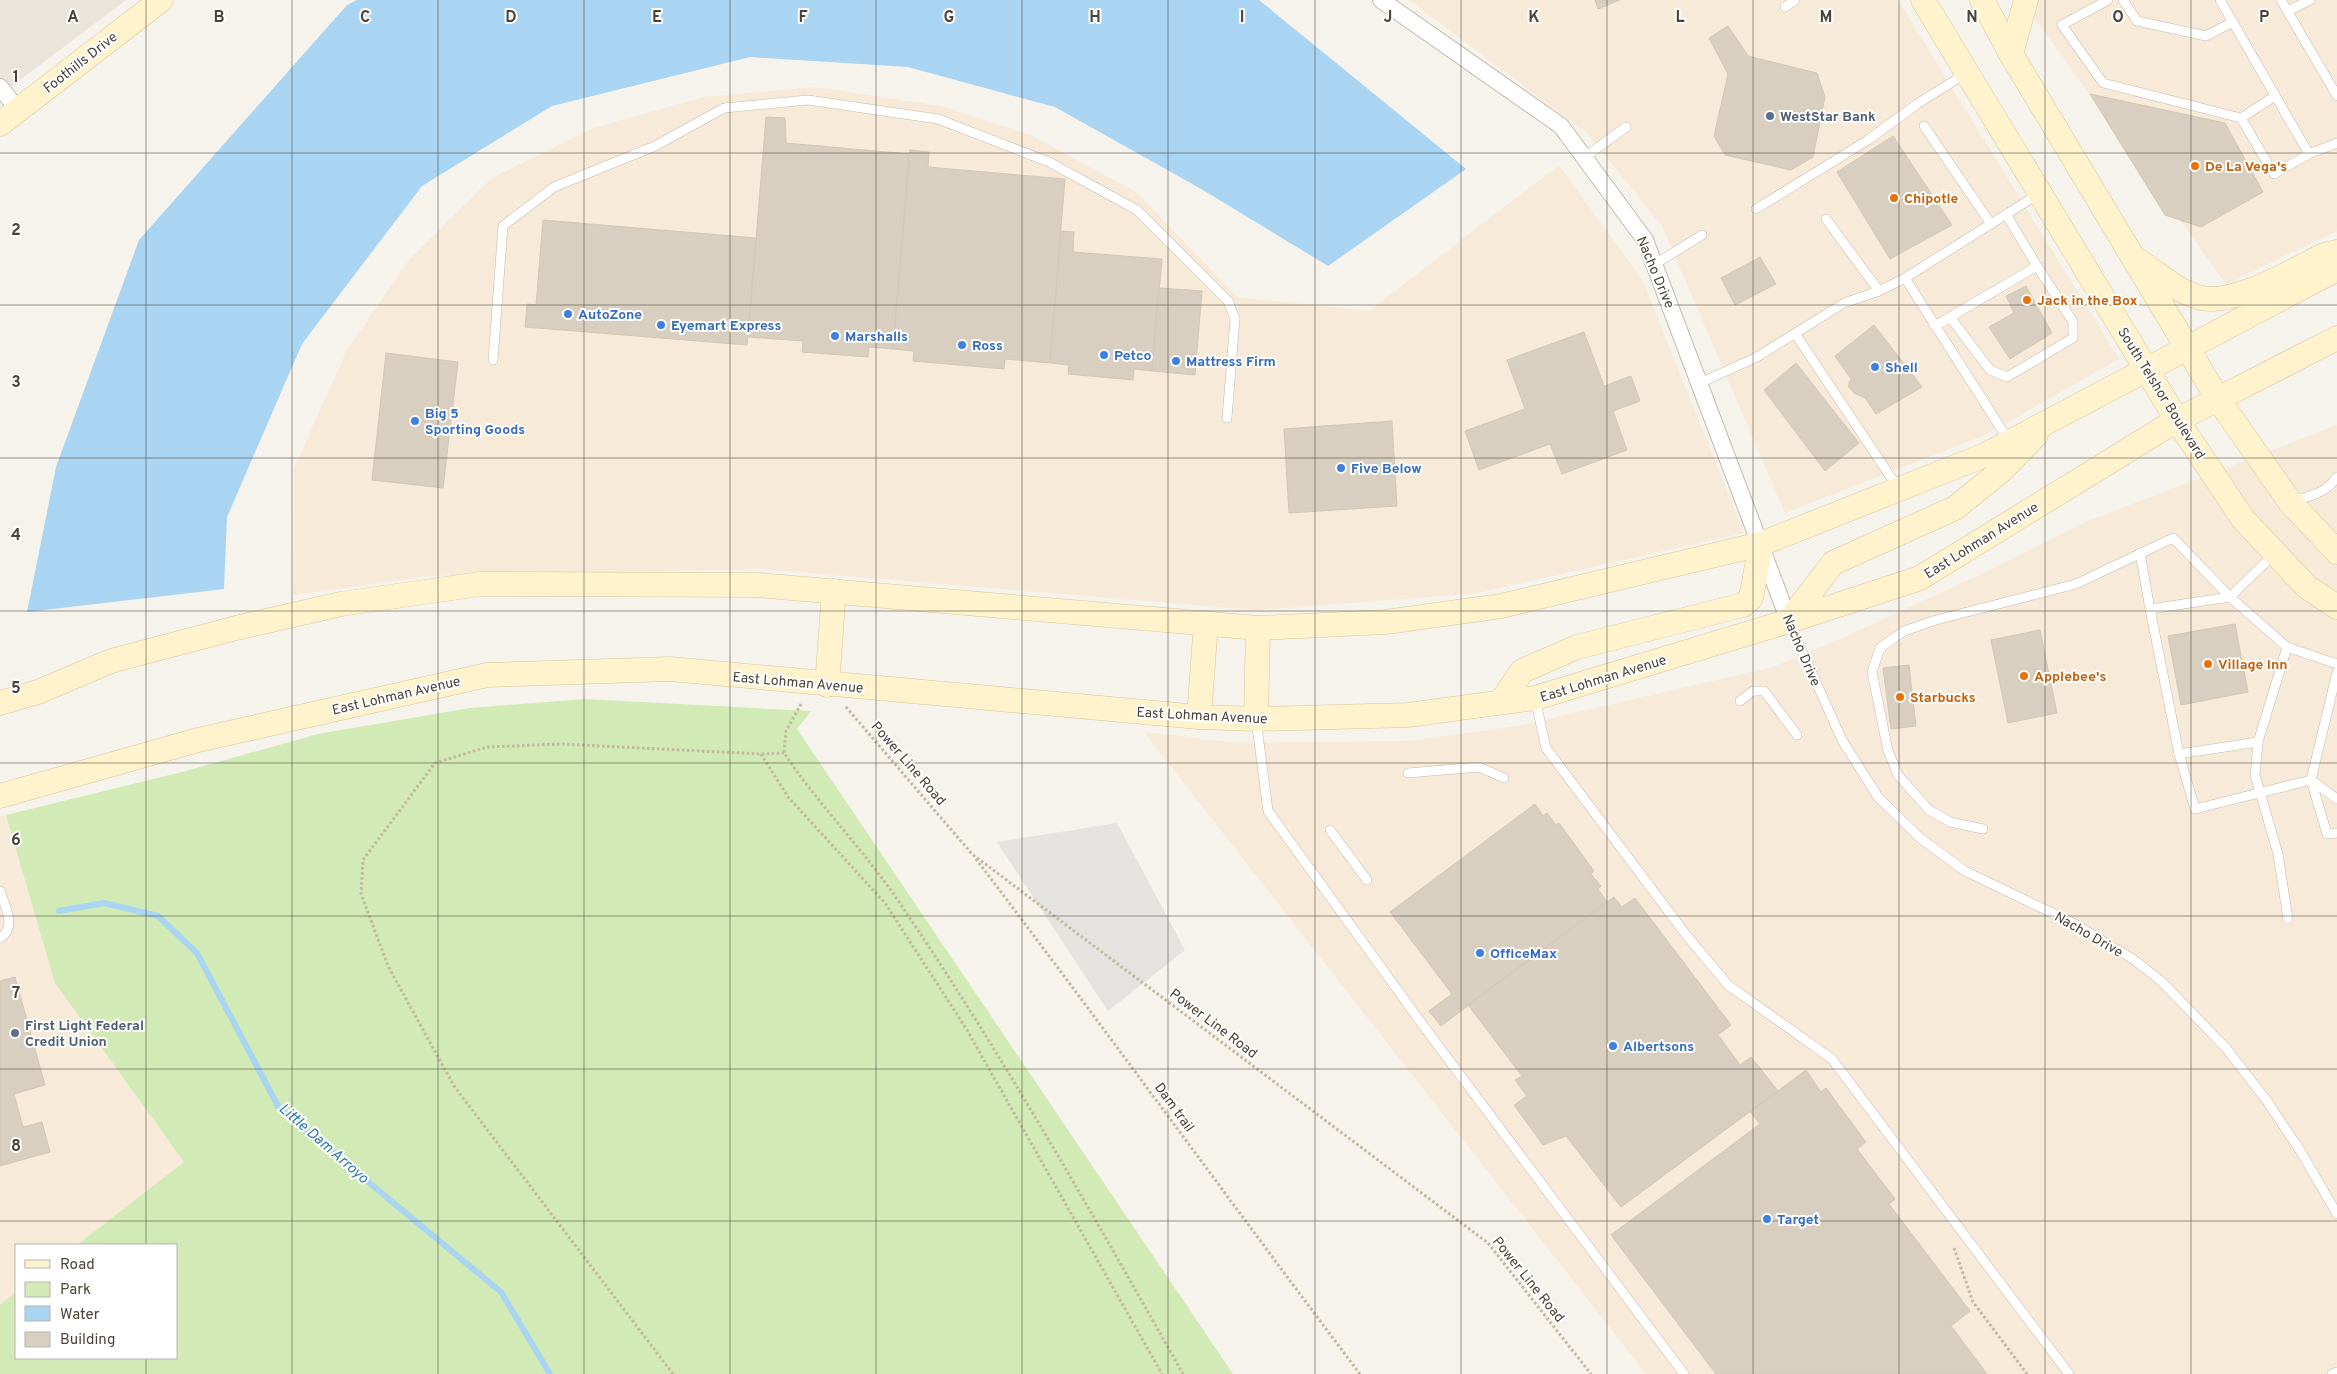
<svg xmlns="http://www.w3.org/2000/svg" width="2337" height="1374" font-family="Overpass,sans-serif">
	<rect width="100%" height="100%" fill="#f6f3ec"/>
	<path fill="#eae5da" d="M0,0h126l-126,95z"/>
	<g fill="#f7ead8">
		<path d="M1409,0h489l221,359 -134,76 -200,78 -123,-287 -75,-93z"/>
		<path d="M2022,0h315v231l-111,53z"/>
		<path d="M814,87l127,19 90,29 105,57 101,105 132,14 190,-146 84,116 101,252 -272,61 -216,16 -496,-41 -332,7 -135,19 1,-127 53,-118 62,-90 83,-82 99,-49 113,-32z"/>
		<path d="M2337,425v949h-691l-502,-642 93,11 171,-2 110,-15 255,-59 67,-28 148,-68 95,-48z"/>
		<path d="M6,815l66,185 113,162 -108,83h-61v47l-16,13v-489z"/>
	</g>
	<path fill="#d2eab5" d="M584,699l227,12 -14,18 436,645h-1233v-69l16,-13v66h160v-113h-99l107,-83 -129,-179 -49,-168 176,-43 136,-38 152,-26z"/>
	<path fill="#e5e3e0" d="M1117,823l68,127 -77,61 -111,-169z"/>
	<path fill="#a9d4f2" d="M357,0h902l207,169 -138,97 -125,-76 -148,-83 -147,-40 -158,-10 -198,49 -130,80 -120,158 -75,173 -3,72 -197,23 29,-145 83,-227 208,-235z"/>
	<g fill="none" stroke-linecap="round" stroke-linejoin="round">
		<path stroke="#a9d4f2" stroke-width="6" d="M59,911l45,-8 54,13 39,37 82,155 222,184 49,82"/>
	</g>
	<g fill="#d8cfc1" stroke="#d3c7b4">
		<path d="M1595,0h25l-22,9z"/>
		<path d="M1728,26l20,30 69,17 8,24 -12,60 -22,13 -66,-15 -11,-19 14,-62 -19,-36z"/>
		<path d="M2090,94l135,29 38,69 -62,35 -36,-12z"/>
		<path d="M766,117l19,1 1,25 123,11 -16,195 -24,-2 -1,10 -66,-5 1,-11 -55,-4z"/>
		<path d="M1893,136l59,89 -62,34 -53,-87z"/>
		<path d="M910,150l19,2 -1,15 137,12 -15,184 -45,-4 -1,10 -91,-8 1,-10 -21,-2z"/>
		<path d="M543,220l213,18 -9,107 -222,-18 2,-23 9,1z"/>
		<path d="M1061,231l13,1 -1,20 89,7 -10,112 -18,-2 -1,11 -65,-6 1,-9 -19,-2z"/>
		<path d="M1760,257l16,27 -41,21 -14,-27z"/>
		<path d="M2026,286l26,47 -42,26 -21,-32 25,-14 -8,-17z"/>
		<path d="M1159,288l43,3 -7,84 -43,-4z"/>
		<path d="M1874,325l48,62 -46,27 -11,-16 -11,-5 -6,-7 3,-7 -16,-23z"/>
		<path d="M1584,332l20,54 27,-10 9,25 -27,10 14,39 -65,24 -12,-30 -71,26 -14,-39 60,-22 -18,-49z"/>
		<path d="M386,353l72,9 -15,126 -71,-8z"/>
		<path d="M1796,363l63,80 -34,28 -61,-81z"/>
		<path d="M1392,421l5,85 -108,7 -5,-84z"/>
		<path d="M2235,624l13,68 -67,13 -13,-69z"/>
		<path d="M2040,630l17,83 -49,10 -17,-83z"/>
		<path d="M1909,665l7,61 -25,3 -8,-61z"/>
		<path d="M1535,804l8,12 4,-3 9,12 3,-2 35,48 -3,3 10,12 -3,3 9,13 -166,124 -12,-15 23,-17 -62,-82z"/>
		<path d="M1614,897l8,10 13,-9 96,127 -13,10 22,30 11,-8 27,34 -157,116 -55,-71 -23,9 -29,-40 13,-9 -12,-16 7,-4 -54,-71z"/>
		<path d="M15,977l30,108 -31,9 9,33 19,-5 8,30 -50,14v-185z"/>
		<path d="M1806,1070l15,22 5,-4 40,54 -9,7 38,50 -6,5 81,107 -19,15 36,48h-271l-105,-139 149,-111 -10,-12z"/>
	</g>
	<g fill="none" stroke-linecap="round" stroke-linejoin="round">
		<defs>
			<g id="lane">
				<path d="M2108,0l-46,25 41,58 138,35 33,56 35,-20"/>
				<path d="M2123,0l14,21 69,15 27,-14"/>
				<path d="M2220,0l89,154 28,-11"/>
				<path d="M2281,0l56,96"/>
				<path d="M1785,7l10,-7"/>
				<path d="M2288,11l22,-11"/>
				<path d="M2241,118l34,-22"/>
				<path d="M1924,126l67,98"/>
				<path d="M1585,157l41,-30"/>
				<path d="M1756,209l112,-69 49,-36 48,-30"/>
				<path d="M1826,219l53,72 26,-13 135,-85"/>
				<path d="M1655,264l47,-29"/>
				<path d="M1905,278l104,163"/>
				<path d="M1950,317l40,53 17,7 66,-39v-16l-36,-56"/>
				<path d="M1935,326l102,-60 -31,-52"/>
				<path d="M1796,335l102,153"/>
				<path d="M493,360l10,-134 51,-39 101,-41 69,-38 84,-8 130,19 111,43 88,48 91,91 7,18 -8,99"/>
				<path d="M1700,383l57,-26 87,-54 35,-12"/>
				<path d="M2293,501c18,-5 33,-8 44,-24"/>
				<path d="M2140,553l10,56 80,-12 44,-43"/>
				<path d="M2150,609l29,145 79,-12"/>
				<path d="M1789,622l53,118 36,57 42,41 45,33 110,53 58,35 28,22 65,67 41,53 34,51 36,62"/>
				<path d="M2287,647l-29,95 -3,33 23,79 10,65"/>
				<path d="M1535,698l11,50 141,188 41,49 104,74 237,315"/>
				<path d="M1740,701l13,-10h11l33,44"/>
				<path d="M1256,719l12,92 157,217 259,346"/>
				<path d="M2179,754l16,55 116,-29 26,-108"/>
				<path d="M1408,773l71,-6 25,11"/>
				<path d="M2311,780l16,54 10,-1"/>
				<path d="M2311,780l26,19"/>
				<path d="M1983,829l-33,-7 -21,-12 -31,-35 -10,-24 -16,-79 8,-24 24,-17 32,-11 140,-36 97,-46 57,59 57,50 50,17"/>
				<path d="M1330,830l37,50"/>
				<path d="M0,891c5,15 17,37 0,47"/>
				<path d="M2332,1374l5,-2"/>
			</g>
			<g id="street">
				<path d="M1381,0l180,126 84,114 144,381"/>
				<path d="M0,87l18,23"/>
			</g>
			<g id="secondary">
				<path d="M1923,0l254,420 66,99 64,68 30,20"/>
				<path d="M1982,0l29,54 207,345 72,103 47,50"/>
				<path d="M2011,54l15,-54"/>
				<path d="M0,124l161,-124"/>
				<path d="M2139,261c19,12 37,30 59,36 34,11 95,-27 126,-42l13,-3"/>
				<path d="M1789,621l44,-58 122,-55 46,-37 35,-36"/>
				<path d="M827,685l7,-94"/>
				<path d="M1501,702l21,-31 55,-24 166,-42 8,-7 10,-54"/>
				<path d="M0,703l38,-11 73,-31 125,-33 105,-24 139,-20 278,1 500,43 128,-6 115,-16 260,-62 224,-89 352,-186"/>
				<path d="M1199,717l7,-94"/>
				<path d="M1256,719l2,-91"/>
				<path d="M0,796l198,-56 289,-65 183,-6 529,48 57,2 152,-4 127,-17 254,-77 131,-43 257,-158 160,-82"/>
			</g>
		</defs>
		<use href="#lane" stroke="#c2bbae" stroke-width="10"/>
		<use href="#street" stroke="#c2bbae" stroke-width="18"/>
		<use href="#secondary" stroke="#d6c79b" stroke-width="25"/>
		<g stroke="#c4b79f" stroke-width="3" stroke-dasharray="2.5 2.5" stroke-linecap="butt">
			<path d="M801,704l-15,27 -2,22c34,51 78,95 113,146 104,153 195,314 286,475"/>
			<path d="M846,707l126,147 516,389 103,131"/>
			<path d="M761,754l27,43 97,106 82,127 195,344"/>
			<path d="M976,859c129,170 255,344 384,515"/>
			<path d="M1954,1248l19,54 54,72"/>
			<path d="M673,1374l-219,-288 -65,-118 -28,-74 2,-34 72,-97 52,-16 75,-3 199,10 23,-1"/>
		</g>
		<use href="#lane" stroke="#fff" stroke-width="9"/>
		<use href="#street" stroke="#fff" stroke-width="16"/>
		<use href="#secondary" stroke="#fff3cd" stroke-width="24"/>
	</g>
	<path fill="none" stroke="#4b4439" stroke-width="1" stroke-opacity="0.55" d="M146,0v1245M292,0v1374M438,0v1374M584,0v1374M730,0v1374M876,0v1374M1022,0v1374M1168,0v1374M1315,0v1374M1461,0v1374M1607,0v1374M1753,0v1374M1899,0v1374M2045,0v1374M2191,0v1374M0,153h2337M0,305h2337M0,458h2337M0,611h2337M0,763h2337M0,916h2337M0,1069h2337M0,1221h2337M146,1358v16"/>
	<g fill="#5c6f8a" stroke="#fff" stroke-width="2">
		<circle cx="1770" cy="116" r="5"/>
		<circle cx="15" cy="1033" r="5"/>
	</g>
	<g fill="#e8710a" stroke="#fff" stroke-width="2">
		<circle cx="2195" cy="166" r="5"/>
		<circle cx="1894" cy="198" r="5"/>
		<circle cx="2027" cy="300" r="5"/>
		<circle cx="2208" cy="664" r="5"/>
		<circle cx="2024" cy="676" r="5"/>
		<circle cx="1900" cy="697" r="5"/>
	</g>
	<g fill="#3f7fe0" stroke="#fff" stroke-width="2">
		<circle cx="568" cy="314" r="5"/>
		<circle cx="661" cy="325" r="5"/>
		<circle cx="835" cy="336" r="5"/>
		<circle cx="962" cy="345" r="5"/>
		<circle cx="1104" cy="355" r="5"/>
		<circle cx="1176" cy="361" r="5"/>
		<circle cx="1875" cy="367" r="5"/>
		<circle cx="415" cy="421" r="5"/>
		<circle cx="1341" cy="468" r="5"/>
		<circle cx="1480" cy="953" r="5"/>
		<circle cx="1613" cy="1046" r="5"/>
		<circle cx="1767" cy="1219" r="5"/>
	</g>
	<g text-anchor="middle" stroke-width="4" stroke-linejoin="round" paint-order="stroke">
		<g font-size="14" fill="#4b4439" stroke="#fff">
			<text transform="translate(80 62) rotate(-38)" y="5">Foothills Drive</text>
			<text transform="translate(1656 272) rotate(67)" y="5">Nacho Drive</text>
			<text transform="translate(2162 393) rotate(58)" y="5">South Telshor Boulevard</text>
			<text transform="translate(1981 540) rotate(-32)" y="5">East Lohman Avenue</text>
			<text transform="translate(1802 650) rotate(67)" y="5">Nacho Drive</text>
			<text transform="translate(1603 678) rotate(-17)" y="5">East Lohman Avenue</text>
			<text transform="translate(798 682) rotate(5)" y="5">East Lohman Avenue</text>
			<text transform="translate(396 695) rotate(-13)" y="5">East Lohman Avenue</text>
			<text transform="translate(1202 715) rotate(3)" y="5">East Lohman Avenue</text>
			<text transform="translate(909 763) rotate(49)" y="5">Power Line Road</text>
			<text transform="translate(2089 934) rotate(30)" y="5">Nacho Drive</text>
			<text transform="translate(1214 1023) rotate(37)" y="5">Power Line Road</text>
			<text transform="translate(1175 1107) rotate(54)" y="5">Dam trail</text>
			<text transform="translate(1529 1279) rotate(51)" y="5">Power Line Road</text>
		</g>
		<g font-size="14" font-weight="bold" fill="#4e5e75" stroke="#fff" text-anchor="start">
			<text x="1780" y="121">WestStar Bank</text>
			<text x="25" y="1030">First Light Federal<tspan x="25" dy="16">Credit Union</tspan></text>
		</g>
		<g font-size="14" font-weight="bold" fill="#c56008" stroke="#fff" text-anchor="start">
			<text x="2205" y="171">De La Vega's</text>
			<text x="1904" y="203">Chipotle</text>
			<text x="2037" y="305">Jack in the Box</text>
			<text x="2218" y="669">Village Inn</text>
			<text x="2034" y="681">Applebee's</text>
			<text x="1910" y="702">Starbucks</text>
		</g>
		<g font-size="14" font-weight="bold" fill="#366cbe" stroke="#fff" text-anchor="start">
			<text x="578" y="319">AutoZone</text>
			<text x="671" y="330">Eyemart Express</text>
			<text x="845" y="341">Marshalls</text>
			<text x="972" y="350">Ross</text>
			<text x="1114" y="360">Petco</text>
			<text x="1186" y="366">Mattress Firm</text>
			<text x="1885" y="372">Shell</text>
			<text x="425" y="418">Big 5<tspan x="425" dy="16">Sporting Goods</tspan></text>
			<text x="1351" y="473">Five Below</text>
			<text x="1490" y="958">OfficeMax</text>
			<text x="1623" y="1051">Albertsons</text>
			<text x="1777" y="1224">Target</text>
		</g>
		<g font-size="15" font-style="italic" fill="#2e7ab2" stroke="#fff">
			<text transform="translate(324 1143) rotate(41)" y="5">Little Dam Arroyo</text>
		</g>
	</g>
	<g font-size="16" text-anchor="middle" font-weight="bold" fill="#4b4439" stroke="#fff" stroke-width="4" stroke-linejoin="round" paint-order="stroke">
		<text x="73" y="22">A</text>
		<text x="219" y="22">B</text>
		<text x="365" y="22">C</text>
		<text x="511" y="22">D</text>
		<text x="657" y="22">E</text>
		<text x="803" y="22">F</text>
		<text x="949" y="22">G</text>
		<text x="1095" y="22">H</text>
		<text x="1242" y="22">I</text>
		<text x="1388" y="22">J</text>
		<text x="1534" y="22">K</text>
		<text x="1680" y="22">L</text>
		<text x="1826" y="22">M</text>
		<text x="1972" y="22">N</text>
		<text x="2118" y="22">O</text>
		<text x="2264" y="22">P</text>
		<text x="16" y="82">1</text>
		<text x="16" y="235">2</text>
		<text x="16" y="387">3</text>
		<text x="16" y="540">4</text>
		<text x="16" y="693">5</text>
		<text x="16" y="845">6</text>
		<text x="16" y="998">7</text>
		<text x="16" y="1151">8</text>
	</g>
	<rect x="15" y="1244" width="162" height="115" fill="#ffffff" stroke="#b7b4b0"/>
	<rect x="25" y="1260" width="25" height="8" fill="#fff3cd" stroke="#b7b4b0"/>
	<text x="60" y="1269" font-size="15" fill="#4b4439">Road</text>
	<rect x="25" y="1282" width="25" height="15" fill="#d2eab5" stroke="#b7b4b0"/>
	<text x="60" y="1294" font-size="15" fill="#4b4439">Park</text>
	<rect x="25" y="1306" width="25" height="15" fill="#a9d4f2" stroke="#b7b4b0"/>
	<text x="60" y="1319" font-size="15" fill="#4b4439">Water</text>
	<rect x="25" y="1332" width="25" height="15" fill="#d8cfc1" stroke="#b7b4b0"/>
	<text x="60" y="1344" font-size="15" fill="#4b4439">Building</text>
</svg>
